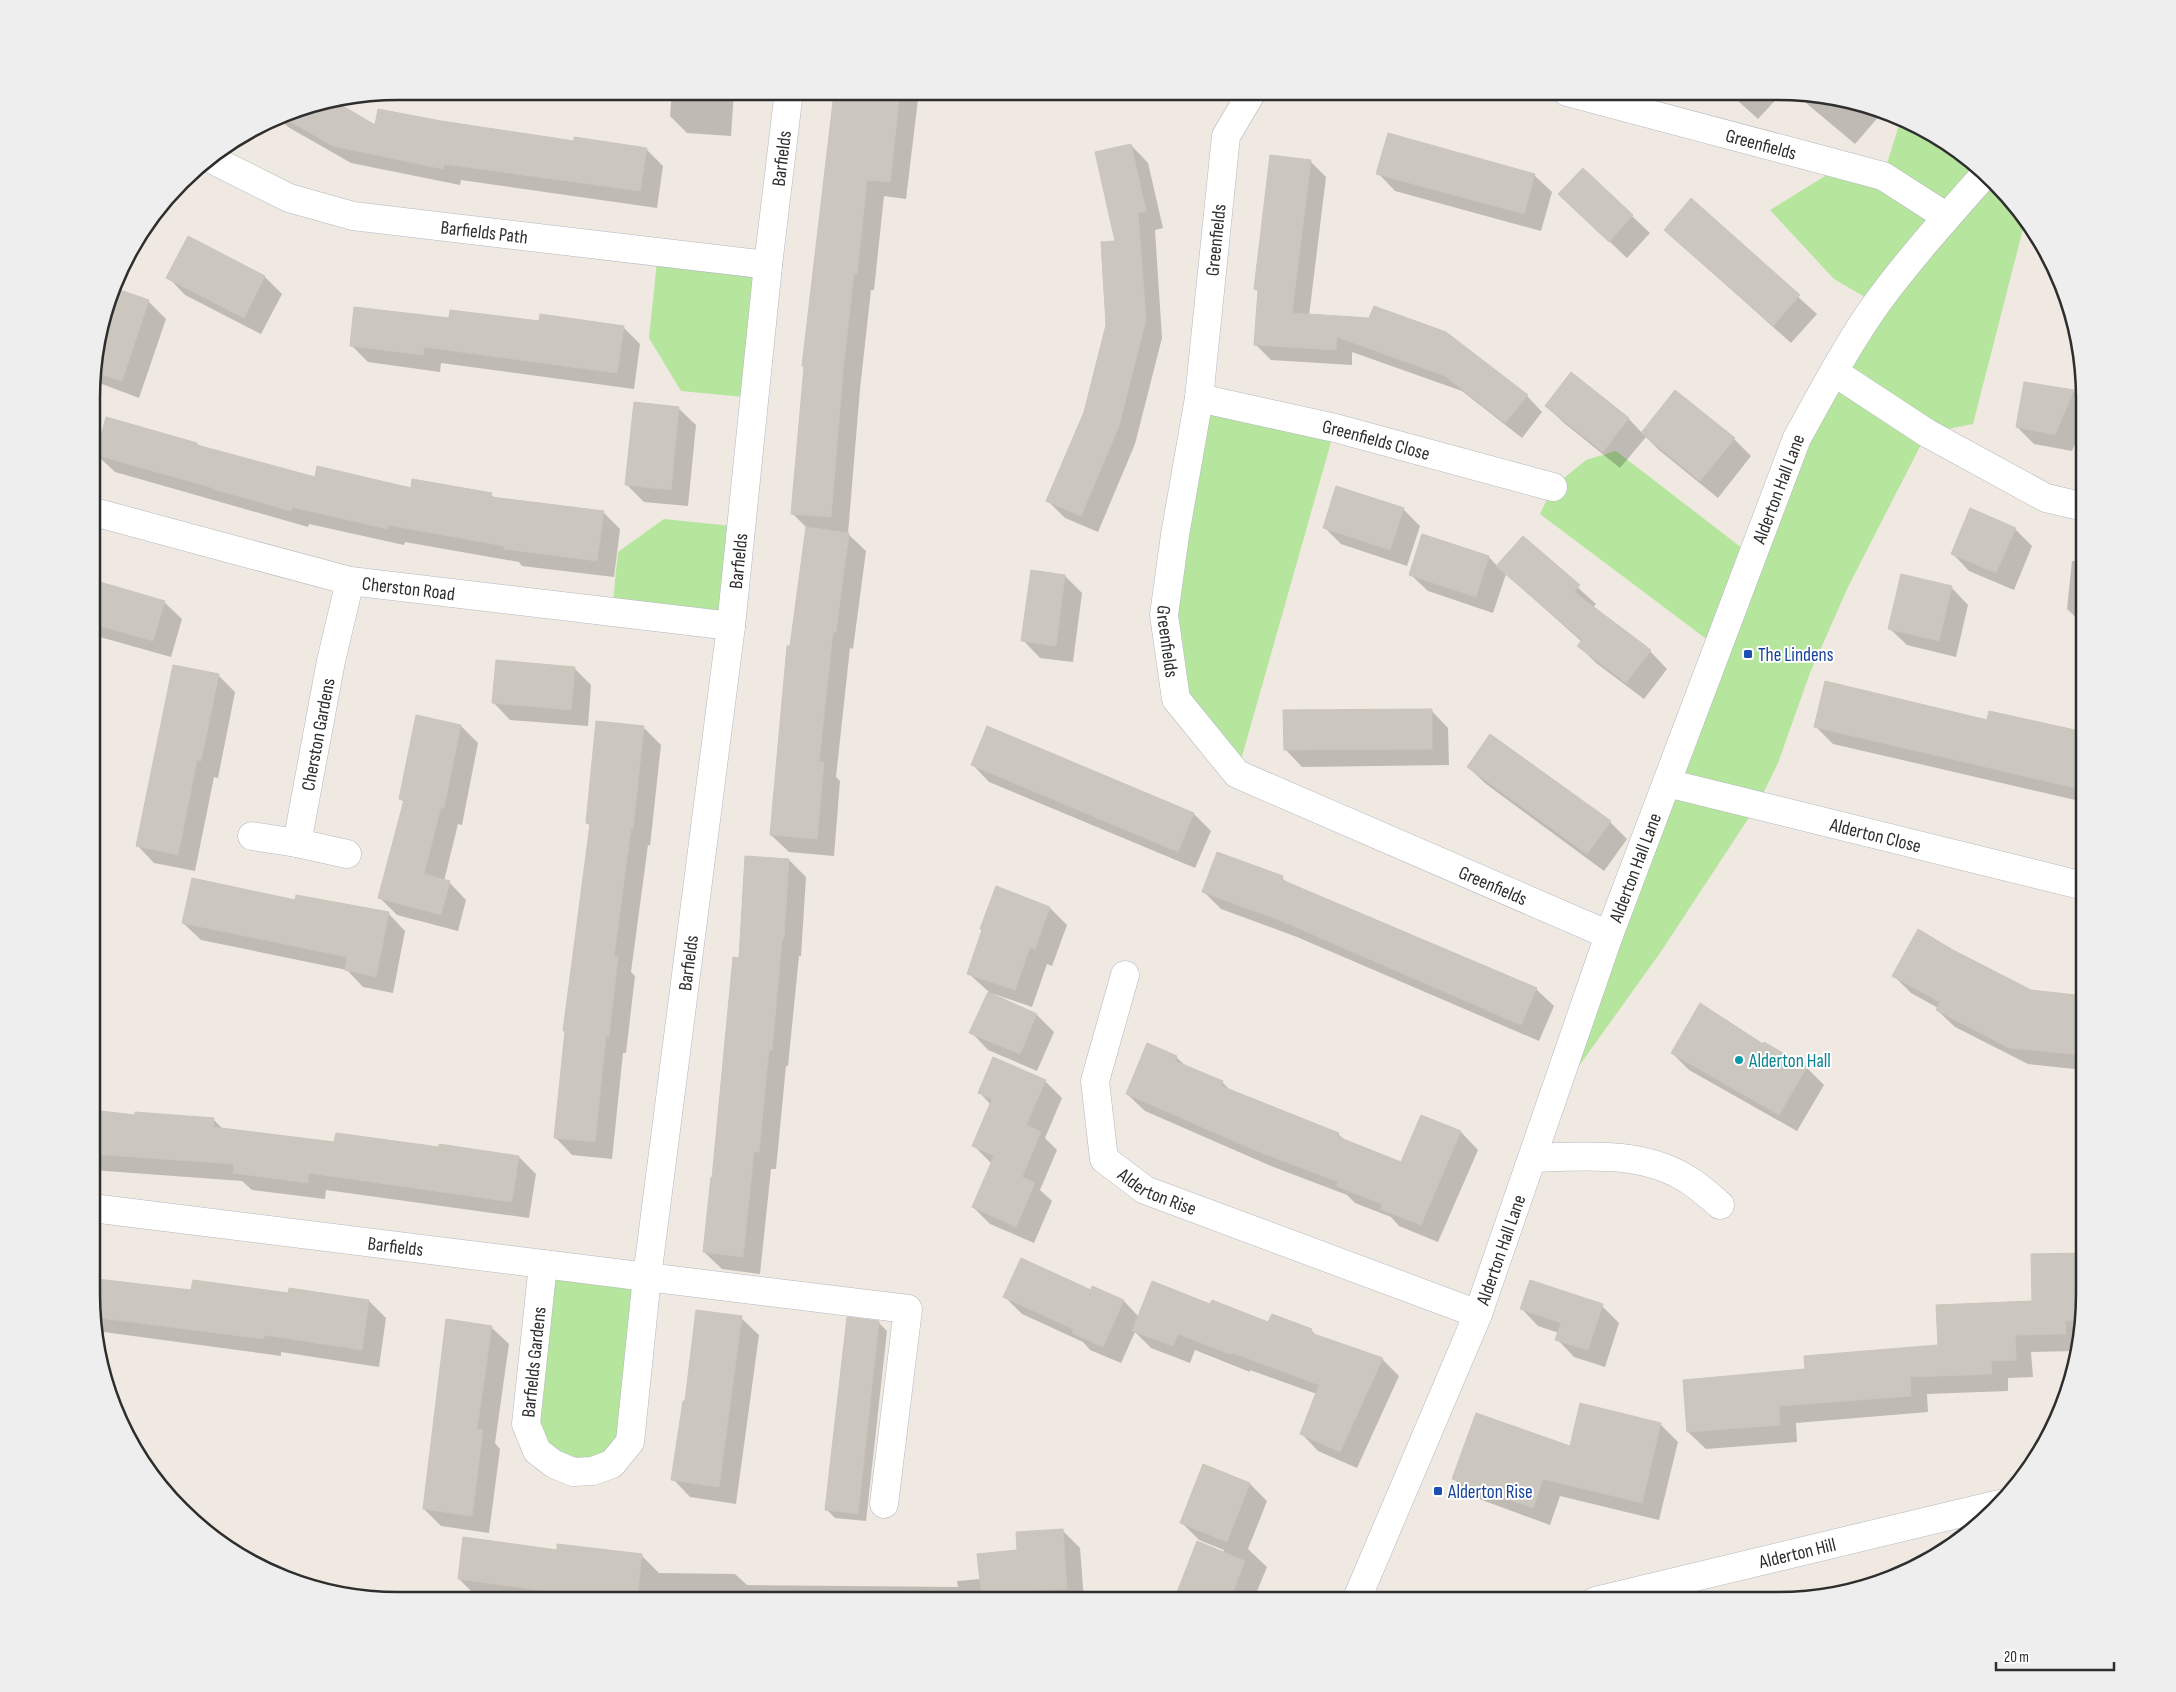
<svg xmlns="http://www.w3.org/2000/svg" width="2176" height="1692" font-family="'Sofia Sans Condensed',sans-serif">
	<rect width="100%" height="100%" fill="#efe9e1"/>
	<g fill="#b6e59e">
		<path d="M1901,119l79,48 44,58 -51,199 -46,9 -79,154 -38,86 -32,90 -20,41 -98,149 -109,152 166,-458 -177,-133 13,-27 33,-27 30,-9 135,104 126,-251 -43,-25 -64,-69 73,-45 40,11z"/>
		<path d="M658,252l110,13 -13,133 -74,-7 -32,-53z"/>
		<path d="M1199,398l136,30 -98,346 -61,-75 -12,-84z"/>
		<path d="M664,519l77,8 -10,99 -119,-15 6,-59z"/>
		<path d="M543,1264l104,13 -17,165 -37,29 -56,-20z"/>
	</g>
	<g fill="#0003">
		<path d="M672,91h62l-3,45 -44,-3 -17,-17z"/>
		<path d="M834,91h85l-13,108 -22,-3 -10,94h-3l-11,99 -12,145 18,17 -13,98 -3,-1 -14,129 4,4 -6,75 -45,-4 -18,-17 20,-187 16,-120 -15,-15z"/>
		<path d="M1728,92h55l-25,27z"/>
		<path d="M1793,92l85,19 3,3 -26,30z"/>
		<path d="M334,102l42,25 65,-4 134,20 71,6 17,17 -6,42 -196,-28 -1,5 -109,-22 -63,-36 -8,-8 19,-11z"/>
		<path d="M1131,145l17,18 15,65 -8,2 7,108 -27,106 -37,88 -33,-14 -17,-17 37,-88 23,-88 9,-83z"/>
		<path d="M1310,161l16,16 -17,139 218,80 15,16 -20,26 -60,-47 -110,-39v13l-81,-5 -16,-16 4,-52 -4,-3z"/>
		<path d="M1583,170l67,63 -23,25 -50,-47z"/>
		<path d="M1378,173l156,2 18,17 -11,39 -146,-40z"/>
		<path d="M1691,200l126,114 -26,29 -126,-113z"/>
		<path d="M188,238l77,39 17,17 -21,40 -76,-39 -17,-18z"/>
		<path d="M117,291l31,10 18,18 -27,79 -45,-17v-23z"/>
		<path d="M450,320l173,7 17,17 -6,45 -193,-26 -1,9 -72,-10 -17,-17z"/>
		<path d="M1572,374l57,45 13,14 34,-41 58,47 17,17 -33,42 -59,-48 -13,-13 -26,31 -56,-45 -18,-17z"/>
		<path d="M2073,391l12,12v28l-3,-3 -10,23 -38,-7 -17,-17z"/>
		<path d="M678,408l18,17 -8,81 -44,-4 -17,-17z"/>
		<path d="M197,444l3,3 116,32 96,10 79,6 4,3 108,14 17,17 -6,48 -92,-11 -3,-4 -114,-20 -1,3 -95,-21 -1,3 -193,-55 -18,-17z"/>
		<path d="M1403,509l17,17 -13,40 -66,-22 -17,-17z"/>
		<path d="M2015,529l17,17 -18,44 -45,-19 -17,-18z"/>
		<path d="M1423,536l66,21 9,10 25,-29 73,66 -4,4 58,43 17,18 -23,30 -48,-36 -17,-17 3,-4 -76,-68 -13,39 -65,-22 -18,-17z"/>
		<path d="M2072,561l13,1v64l-18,-17z"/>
		<path d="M1065,576l17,17 -9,69 -33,-4 -17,-18z"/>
		<path d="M93,581l71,21 18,17 -11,38 -78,-22z"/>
		<path d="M1951,587l17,18 -12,52 -49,-12 -18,-17z"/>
		<path d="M574,668l17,17 -3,41 -78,-6 -17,-18z"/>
		<path d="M218,675l17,17 -17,86 -4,-1 -19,94 -41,-8 -17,-18z"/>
		<path d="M1431,710l17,18 1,37 -147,2 -17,-18z"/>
		<path d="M1990,712l94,21v69l-251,-58 -17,-17 172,-5z"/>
		<path d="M461,726l17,17 -16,82 -4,-1 -14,57 5,1 17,18 -8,31 -61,-16 -17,-17 24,-96 -4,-3z"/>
		<path d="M644,728l17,17 -11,101 -2,-1 -17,127 4,4 -9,77h-3l-11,106 -40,-4 -17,-18 11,-105 -2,-2 27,-204 -4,-3z"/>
		<path d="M972,764l222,50 17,17 -16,37 -206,-86z"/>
		<path d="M1468,767l142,55 17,17 -23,32 -118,-87z"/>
		<path d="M789,860l17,17 -5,79h-2l-11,110h-2l-10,103h-5l-11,105 -38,-5 -18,-17z"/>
		<path d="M1282,878l7,6 247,105 18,17 -15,35 -242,-104 -76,-28 -17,-17z"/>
		<path d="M997,888l53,20 17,17 -15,41 -5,-2 -15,43 -41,-14v1l46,21 17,17 -17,39 -49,-21 -17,-18 18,-40 -21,-19z"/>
		<path d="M296,902l92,11 17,18 -12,62 -30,-6 -16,-17 -146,-30 -18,-17z"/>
		<path d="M1952,951l79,41 53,5v73l-56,-6 -73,-37 -18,-17 1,-2 -27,-15 -17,-17z"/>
		<path d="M1765,1043l42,25 17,17 -27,46 -108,-61 -17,-17 91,-7z"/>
		<path d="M1176,1057l12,11 34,14 10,10 106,42 9,8 54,22 21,-48 39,16 17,18 -40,92 -39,-16 -8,-9 -36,-14 -8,-8 -76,-29 -126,-55 -18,-17z"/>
		<path d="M1045,1081l17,17 -17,40 12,12 -17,40 12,11 -18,42 -44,-19 -17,-17 19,-43 -18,-18 17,-41 -12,-13z"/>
		<path d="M92,1111l44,6 77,2 10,10 113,14 183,14 17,17 -7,44 -203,-28 -1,9 -73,-9 -10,-9 -150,-11z"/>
		<path d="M2084,1254v60l-9,37 -44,1 2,25 -25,1v13l-81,3 1,18 -132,11 1,19 -91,7 -18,-17 118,-61 133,-25 94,-44 -1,-47z"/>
		<path d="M92,1279l100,13 97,3 80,6 17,17 -7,49 -98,-15v4l-185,-25 -4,-17z"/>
		<path d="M1093,1287l31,14 15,16 72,-12 58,19 42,6 7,7 64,22 17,17 -42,92 -39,-17 -17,-18 16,-39 -67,-24v2l-55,-22 -5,13 -39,-15 -16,-16 -14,31 -31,-13 -7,-8 -61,-28 -17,-17 86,-6z"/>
		<path d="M1602,1306l17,17 -14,44 -31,-10 -17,-18 2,-6 -21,-7 -17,-18z"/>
		<path d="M741,1318l18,17 -23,169 -46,-7 -17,-18z"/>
		<path d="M878,1322l9,9 -21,190 -31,-3 -8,-8z"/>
		<path d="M491,1327l18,17 -14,99 5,6 -11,84 -48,-7 -17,-17z"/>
		<path d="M1660,1424l18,18 -19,78 -99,-24 -10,29 -79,-29 -17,-17z"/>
		<path d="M1250,1484l17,17 -19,48 19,18 -14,34 -78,-1 22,-57 26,10 1,-3 -25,-10 -18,-18z"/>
		<path d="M1063,1531l17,17 4,52h-578l-30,-4 -17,-17 99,-27 83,3 18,18 76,1 12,11 211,2 -1,-6 24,-2 38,-28z"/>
	</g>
	<g fill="#cbc7bf" stroke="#cbc5ba">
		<path d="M834,93l65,8 -9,81 -23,-2 -10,94 -3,-1 -11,98 -12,146 -40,-3 13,-147 -2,-1z"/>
		<path d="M336,102l39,23 3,-16 63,12 133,20v-4l73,11 -7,43 -196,-27 -1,5 -110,-23 -51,-29 17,-9z"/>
		<path d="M1388,133l147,41 -11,40 -148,-40z"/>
		<path d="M1131,144l15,67 -8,2 8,107 -27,106 -38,90 -35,-15 38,-89 22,-87 -5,-83 14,-1 -20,-89z"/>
		<path d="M1270,155l41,5 -19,153 77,5 5,-12 72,26 82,63 -23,28 -60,-47 -108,-39 -1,13 -82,-5 4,-55 -4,-1z"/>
		<path d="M1583,168l50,47 -24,27 -51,-48z"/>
		<path d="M1691,198l109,97 -27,31 -109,-96z"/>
		<path d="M188,236l77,40 -21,42 -78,-40z"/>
		<path d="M117,289l32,11 -27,81 -28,-9v-14z"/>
		<path d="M354,307l95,11 1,-8 89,11 1,-7 84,12 -7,47 -193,-26 -1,8 -73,-9z"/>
		<path d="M1571,372l58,46 -26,34 -58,-46z"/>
		<path d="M2024,382l50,8 -19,45 -39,-8z"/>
		<path d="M1675,390l60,48 -35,43 -59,-48z"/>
		<path d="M634,402l45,5 -8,83 -46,-5z"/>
		<path d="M106,417l91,26v2l118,32 2,-11 94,22 1,-9 80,14 -1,4 113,14 -7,50 -93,-12v-3l-116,-21 -1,4 -95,-22 -1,4 -78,-22v-1l-117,-33z"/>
		<path d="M1336,486l68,22 -14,42 -67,-22z"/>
		<path d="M1970,508l46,20 -20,45 -45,-19z"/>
		<path d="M806,527l43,6 -13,99h-3l-14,130h5l-7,77 -47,-4 17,-189h3z"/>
		<path d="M1422,534l67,22 -13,41 -67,-22z"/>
		<path d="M1523,536l57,49 -6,7 77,58 -25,33 -49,-37 5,-6 -86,-74z"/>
		<path d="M1031,570l34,5 -9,71 -35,-5z"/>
		<path d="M1901,574l51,12 -13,55 -51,-12z"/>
		<path d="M93,580l72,21 -12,40 -60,-17z"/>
		<path d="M496,660l79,7 -4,43 -79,-7z"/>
		<path d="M173,665l46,9 -18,87 -4,-1 -19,95 -42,-9z"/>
		<path d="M1825,681l162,39 2,-9 95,21v58l-270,-63z"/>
		<path d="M1432,709v40l-148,1 -1,-40z"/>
		<path d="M416,715l45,10 -17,83 -3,-1 -17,67 26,7 -9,34 -63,-17 26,-98 -5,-1z"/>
		<path d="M596,721l48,5 -11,103h-2l-17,128h4l-9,79h-3l-11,106 -41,-4 11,-107h-2l27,-207 -4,-1z"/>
		<path d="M987,726l207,87 -16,39 -207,-87z"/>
		<path d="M1490,734l121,87 -24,33 -120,-87z"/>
		<path d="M1217,852l66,24 -1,4 255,108 -16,37 -242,-105 -77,-28z"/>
		<path d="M745,856l44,3 -5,80h-2l-10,111 -3,-1 -10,103h-5l-11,105 -40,-5 8,-75 1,1 21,-221 6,1z"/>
		<path d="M192,878l103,22 1,-5 93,17 -13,65 -31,-7 2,-13 -165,-34z"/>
		<path d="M996,886l54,21 -15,42 -5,-2 -15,43 -48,-16 15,-44 -2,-1z"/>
		<path d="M1918,929l35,21 78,40 53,6v59l-75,-7 -73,-38 4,-8 -48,-26z"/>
		<path d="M988,992l49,22 -17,40 -51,-21z"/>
		<path d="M1700,1003l63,41 1,-2 43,25 -28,48 -108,-62z"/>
		<path d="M1147,1043l30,13 -2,5 48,20 -2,5 118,47 -1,4 63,25 20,-47 40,16 -40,94 -41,-16 2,-5 -46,-18 2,-4 -86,-33 -126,-55z"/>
		<path d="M993,1057l53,23 -20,45 15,7 -19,45 13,6 -19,44 -44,-20 22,-51 -22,-10 20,-47 -14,-6z"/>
		<path d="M92,1110l43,5v-3l79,6 -1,9 121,15 2,-9 103,14v-3l80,12 -7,46 -203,-29 -1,10 -75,-10 1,-9 -142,-10z"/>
		<path d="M2084,1253l-1,67 -18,1 1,13 -51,1 1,25 -25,1 1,13 -82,3 1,19 -132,10 1,19 -93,7 -4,-52 122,-11 -1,-13 134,-11 -2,-40 96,-4 -1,-47z"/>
		<path d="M1021,1258l70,32 1,-4 32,14 -21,47 -31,-14 1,-4 -70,-32z"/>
		<path d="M97,1279l94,11 2,-10 95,13 1,-5 80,12 -7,50 -98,-15v4l-171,-22z"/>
		<path d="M1530,1280l73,24 -15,46 -33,-10 6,-17 -41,-14z"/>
		<path d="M1152,1281l58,23 2,-4 56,22 4,-8 40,15 -1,4 72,25 -43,94 -40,-18 19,-49 -86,-32 -1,2 -54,-21 -5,12 -41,-15z"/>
		<path d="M696,1310l46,6 -23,171 -48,-7 12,-79h2z"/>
		<path d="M847,1317l32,4 -21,193 -33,-4z"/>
		<path d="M446,1319l46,7 -15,103 6,1 -11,86 -49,-7z"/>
		<path d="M1580,1403l81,20 -19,80 -99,-24 -10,29 -81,-29 24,-66 94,33z"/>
		<path d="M1203,1464l47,19 -23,59 -47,-19z"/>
		<path d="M1063,1529l4,60 -57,3 1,8h-29l-5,-46 40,-4 -1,-18z"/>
		<path d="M463,1537l94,13v-6l85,10 -5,46h-26l-153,-21z"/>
		<path d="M1197,1541l48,20 -15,39h-56z"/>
	</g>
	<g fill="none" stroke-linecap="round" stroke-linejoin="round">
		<defs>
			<g id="minor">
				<path id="s1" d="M1252,92l-26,44 -27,262 -24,137 -11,80 12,84 61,75 372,161"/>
				<path id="s2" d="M1567,92l316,84 64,41"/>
				<path id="s3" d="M211,159l78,39 64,18 415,49"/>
				<path d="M1834,372l93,61 119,65 39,9"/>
				<path id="s4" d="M1199,398l136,30 218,59"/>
				<path id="s5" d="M94,512l256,69 381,45"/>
				<path id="s6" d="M1667,783l417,103"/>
				<path id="s7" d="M252,836l45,7 34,-182 19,-80"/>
				<path d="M297,843l50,11"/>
				<path id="s8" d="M1125,975l-30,106 9,78 41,31 333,124"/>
				<path d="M1533,1158c53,-2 114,-8 160,25 10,7 19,15 27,22"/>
				<path id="s9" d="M92,1208l555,69 84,-651 37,-361 21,-174"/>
				<path d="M543,1264l-17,160 11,27 17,13 19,8 20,-1 19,-7 18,-22 17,-165 261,32 -24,195"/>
				<path id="s10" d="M1356,1601l122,-287 131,-379 188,-497c25,-45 50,-93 80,-135 33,-45 71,-87 108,-129"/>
				<path id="s11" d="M1595,1601l404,-97"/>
			</g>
		</defs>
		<use href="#minor" stroke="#b4b7c1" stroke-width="29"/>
		<use href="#minor" stroke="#fff" stroke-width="28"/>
	</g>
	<g fill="#1a4fb4" stroke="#fff" stroke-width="2">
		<rect x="1743" y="649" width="10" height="10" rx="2.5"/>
		<rect x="1433" y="1486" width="10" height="10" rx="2.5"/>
	</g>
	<circle fill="#0f9aa8" stroke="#fff" stroke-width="2" cx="1739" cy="1060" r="5"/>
	<g text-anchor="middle" stroke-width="4" stroke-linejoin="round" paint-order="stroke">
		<g font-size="19" fill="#2e2e2e" stroke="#fff">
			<text dy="7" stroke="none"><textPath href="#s2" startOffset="201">Greenfields</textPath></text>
			<text dy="7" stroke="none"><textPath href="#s9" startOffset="1686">Barfields</textPath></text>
			<text dy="7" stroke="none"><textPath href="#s3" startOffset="286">Barfields Path</textPath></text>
			<text transform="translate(1215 240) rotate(-84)" y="7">Greenfields</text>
			<text dy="7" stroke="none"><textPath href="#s4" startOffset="182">Greenfields Close</textPath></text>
			<text dy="7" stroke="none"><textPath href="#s10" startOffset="1190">Alderton Hall Lane</textPath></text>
			<text dy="7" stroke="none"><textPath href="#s9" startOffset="1281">Barfields</textPath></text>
			<text dy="7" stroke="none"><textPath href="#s5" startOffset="324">Cherston Road</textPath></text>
			<text dy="7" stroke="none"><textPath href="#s1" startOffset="561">Greenfields</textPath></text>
			<text dy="7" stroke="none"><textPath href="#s7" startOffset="156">Cherston Gardens</textPath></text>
			<text dy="7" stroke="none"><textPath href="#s6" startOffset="215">Alderton Close</textPath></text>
			<text dy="7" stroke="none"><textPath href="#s10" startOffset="785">Alderton Hall Lane</textPath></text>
			<text dy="7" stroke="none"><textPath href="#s1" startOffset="995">Greenfields</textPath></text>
			<text dy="7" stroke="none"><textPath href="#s9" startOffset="876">Barfields</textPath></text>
			<text dy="7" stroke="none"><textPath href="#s8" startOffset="252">Alderton Rise</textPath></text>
			<text dy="7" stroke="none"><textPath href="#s9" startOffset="306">Barfields</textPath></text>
			<text dy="7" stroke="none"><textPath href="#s10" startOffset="380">Alderton Hall Lane</textPath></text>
			<text transform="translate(533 1362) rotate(-84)" y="7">Barfields Gardens</text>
			<text dy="7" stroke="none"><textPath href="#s11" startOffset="208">Alderton Hill</textPath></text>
		</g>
		<g font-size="19" fill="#164399" stroke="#fff" text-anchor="start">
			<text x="1758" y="661">The Lindens</text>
			<text x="1448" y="1498">Alderton Rise</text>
		</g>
		<g font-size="19" fill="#0d838f" stroke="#fff" text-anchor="start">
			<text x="1749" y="1067">Alderton Hall</text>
		</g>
	</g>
	<path d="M0 0H2176V1692H0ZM398 100H1778A298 298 0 0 1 2076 398V1294A298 298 0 0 1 1778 1592H398A298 298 0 0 1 100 1294V398A298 298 0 0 1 398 100Z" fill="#eee" fill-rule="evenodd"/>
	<path fill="none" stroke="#2e2e2e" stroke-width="2.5" d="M398 100H1778A298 298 0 0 1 2076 398V1294A298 298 0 0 1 1778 1592H398A298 298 0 0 1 100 1294V398A298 298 0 0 1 398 100Z"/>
	<path d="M1996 1662v8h118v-8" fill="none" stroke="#2e2e2e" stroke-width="2.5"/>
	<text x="2004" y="1662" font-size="15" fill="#2e2e2e" stroke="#ffffff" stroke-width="4" paint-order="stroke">20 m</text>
</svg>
